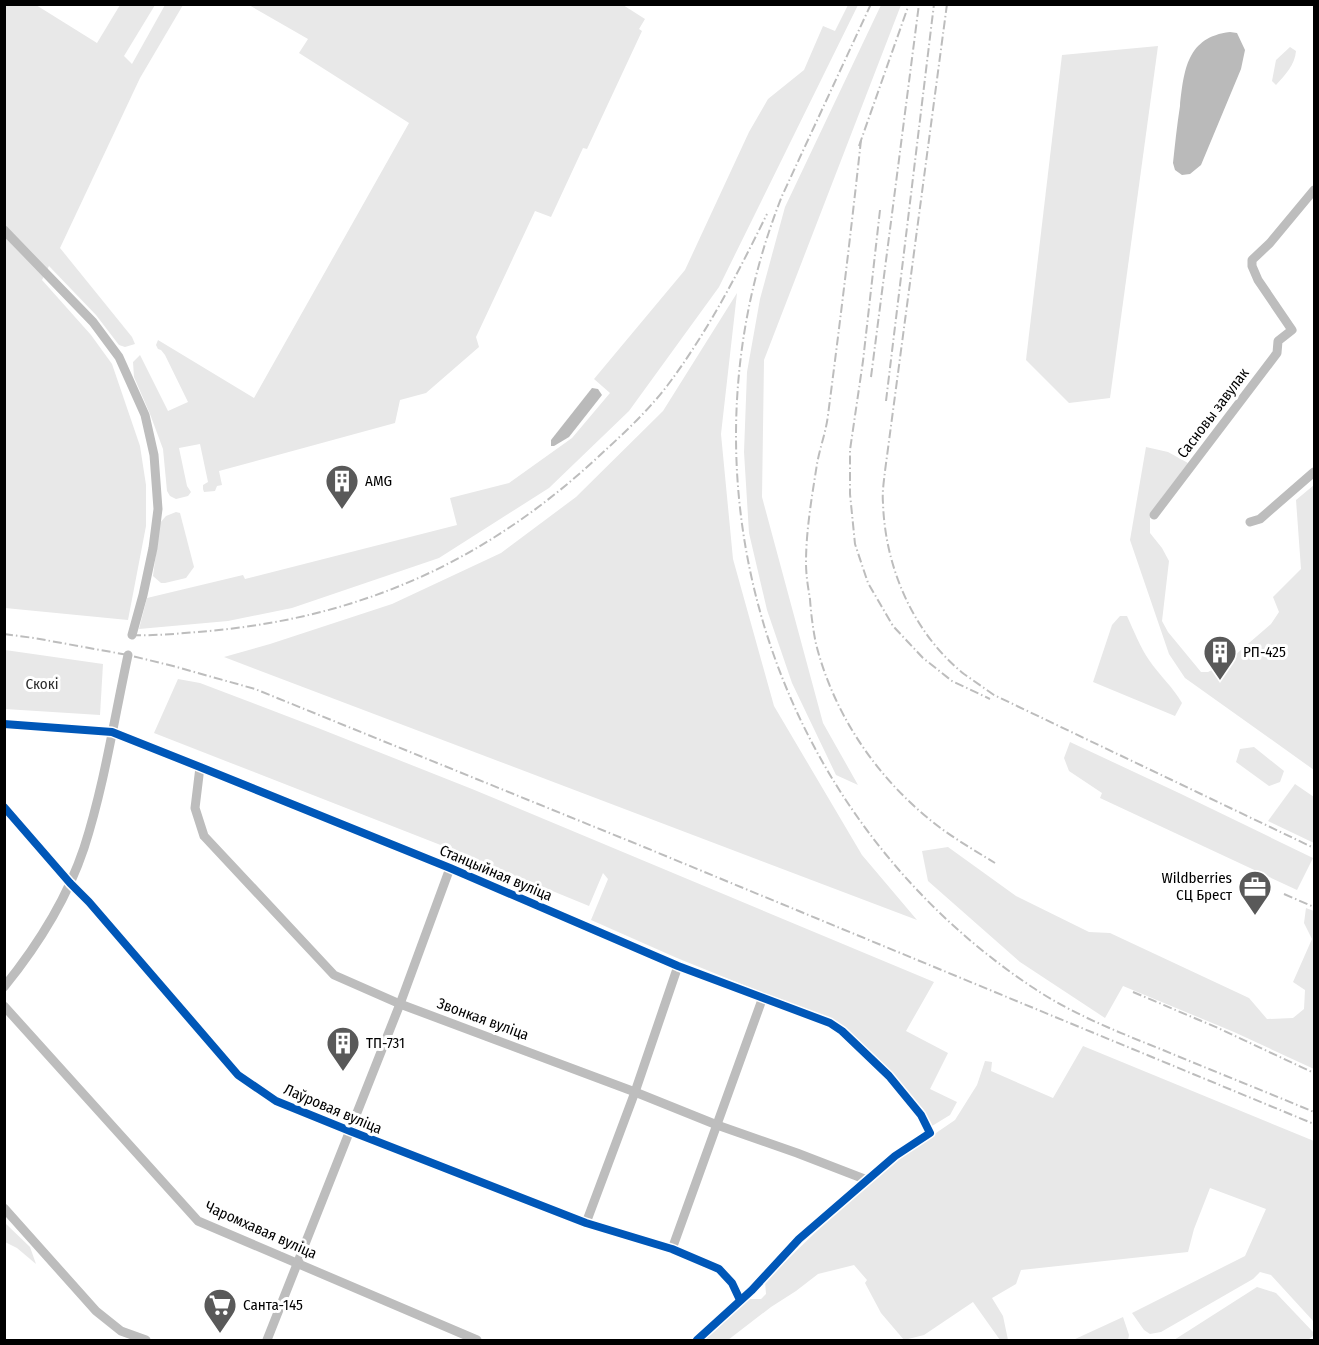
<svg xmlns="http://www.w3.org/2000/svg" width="1319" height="1345" font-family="'Fira Sans Condensed',sans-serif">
	<rect width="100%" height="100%" fill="#fff"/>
	<g fill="#e8e8e8">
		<path d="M4,5h32l61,38 23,-38h35l-31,51 8,8 33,-59h18l-43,73 -80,170 72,89 3,7 -10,3 -6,-2 -23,-30 -47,-49 -7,14 49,55 21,29 28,82 6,39v41l-18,94 -123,-12z"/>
		<path d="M623,5l22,14 -6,10 3,2 -55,118 -4,-1 -32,69 -16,-6 -59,126 3,10 -53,46 -26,7 -5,23 -176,48 3,14 -5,1 -2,5 -11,1 -1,-3v-4l5,-3 -8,-38 -21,4 8,38 4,6 -3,4 -12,3 -6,-3 -3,-5 -4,-42 -13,-35 -16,-37 -1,-15 7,-7 28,56 20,-9 -23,-47 -4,-5 -3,-1 -2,-4 2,-5 96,58 155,-275 -110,-70 9,-14 -59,-34z"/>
		<path d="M848,5h10l-139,282 -90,124 -80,77 -110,70 -147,50 -64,13 -89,8 8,-31 96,-23 2,4 212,-54 -7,-27 59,-15 63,-45 38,-45 -16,-14 91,-109 64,-138 19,-33 36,-29 19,-44 12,5z"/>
		<path d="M881,5h20l-137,355 -2,137 61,226 35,62 -22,-10 -44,-92 -25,-73 -18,-77 -5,-81 3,-80 13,-73 25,-92z"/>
		<path d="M1158,46l-48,352 -41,5 -43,-43 36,-305z"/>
		<path d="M1290,47l6,4c-1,14 -11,24 -20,34l-4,-4 4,-21z"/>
		<path d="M737,293l-16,141 12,125 41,147 88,149 55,65 -693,-263 46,-13 122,-40 109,-51 75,-56 87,-86z"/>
		<path d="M1146,447l22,5 20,11 -28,37 -10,18v15l12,15 7,13 -7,60 6,11 33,40h7l19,-10 44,-38 8,-12 -6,-15 28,-28 -5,-69 18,-15v285l-129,-92 -16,-24 -39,-114z"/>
		<path d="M176,512l4,1 14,54 -8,11 -21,5h-4l-8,-7 7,-53 6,-7z"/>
		<path d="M1120,616h7c7,15 13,31 22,44 10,15 24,27 33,43l-7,13 -82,-34 19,-57z"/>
		<path d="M5,650l98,14 -3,51 -95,-6z"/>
		<path d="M178,679l22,4 118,45 154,61 462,193 -28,49 42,22 -18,36 27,13 -7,13 -18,11 -9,-17 -86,-86 -160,-65 -86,-38 17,-41 -5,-6 -14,33 -151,-62 -284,-111z"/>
		<path d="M1070,742l109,51 134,65 -16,32 -197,-92 2,-5 -33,-22 -5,-13z"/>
		<path d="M1254,747l30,24 -4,11 -11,4 -33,-24 4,-13z"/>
		<path d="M1295,784l19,13v46l-46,-22z"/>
		<path d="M948,847l68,49 73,36 21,1 139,65 18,21 26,-1 11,-9 1,-19 -12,-8 19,-43 -8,-16 2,-15 8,3v158l-80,-37 -111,-46 -18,32 -85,-56 -92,-81 -6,-30z"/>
		<path d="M1083,1046l231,95v181l-43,-47 -11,-3 -7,7 -92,53 -11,2 -6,-4 -12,-17 113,-57 21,-47 -56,-21 -16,41 -6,23 -167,18 -5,14 -24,14 11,18 5,24h-8l-27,-38 -49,33 -20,5 -23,-27 -16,-30 2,-3 -13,-15 -36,9 -22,17 -25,16 -43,33h-23l44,-41h12l5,-5 -1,-13 56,-54 77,-68 57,-39 22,-35 8,-24 7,1 -1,9 62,27z"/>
		<path d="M5,1223l25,24 6,17 -19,-16 -12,-6z"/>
		<path d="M1257,1287l19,6 38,40v2l-6,5h-134z"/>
		<path d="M1123,1317l6,18 -1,5h-55z"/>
	</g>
	<g fill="#bababa">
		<path d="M1230,32l7,1 8,17 -4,19 -40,96 -11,9 -8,1 -7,-5 -2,-7c2,-19 4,-38 7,-57 4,-36 7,-69 50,-74z"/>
		<path d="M592,388l6,1 4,6 -33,42 -15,9h-3v-6z"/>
	</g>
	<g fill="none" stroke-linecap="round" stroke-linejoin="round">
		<g stroke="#bdbdbd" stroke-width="9">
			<path d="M4,230l89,92 26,35 26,58 9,40 4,54 -5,39 -10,47 -11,40"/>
			<path d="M1154,515l123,-162 1,-12 14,-11 -34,-50 -6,-14v-6l18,-17 44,-53"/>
			<path d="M1250,522l10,-3 54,-47"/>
			<path d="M4,724l108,8 88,35 250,101 228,98 152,57 12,8 47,45 32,39 9,18 -35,23 -96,83 -47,51 -55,50"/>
			<path d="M200,767l-5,41 9,28 130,139 66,29 235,88 82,33 80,28 70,27"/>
			<path d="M4,807l66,76 19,19 149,173 38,26 74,30 236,92 86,26 47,20 13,14 8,17"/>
			<path d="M4,987c34,-42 63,-88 80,-139 20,-62 30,-128 44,-193"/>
			<path d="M4,1006l194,215 279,119"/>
			<path d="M4,1208l92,103 25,20 25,9"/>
			<path d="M586,1223l49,-131 43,-126"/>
			<path d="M672,1249l91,-252"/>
			<path d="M267,1340l133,-336 50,-136"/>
		</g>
		<g stroke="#bdbdbd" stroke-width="2" stroke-dasharray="9 3 1.5 3" stroke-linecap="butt">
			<path d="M871,4l-89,192c-115,289 -8,619 250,791 40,27 86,45 131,63 50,21 101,41 151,62"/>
			<path d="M947,4l-62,467c-1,10 -3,21 -2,32 2,64 30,130 81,171 10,7 20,14 30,21l320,153"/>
			<path d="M861,140c-10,92 -21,183 -33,275 -2,17 -8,32 -11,49 -5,32 -11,66 -11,99 0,12 2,24 4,36 1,15 3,30 6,45 18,71 61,134 118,179 19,15 40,27 61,40"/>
			<path d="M859,146l50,-142"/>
			<path d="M880,210l-17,151 -13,89v44l5,50 13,39 25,43 30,32 29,23 38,18"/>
			<path d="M871,377l48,-373"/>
			<path d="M886,401l48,-397"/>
			<path d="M4,634l30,4 94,17 45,11 82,23 389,158 670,277"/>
			<path d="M132,635c26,1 52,-2 77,-4 153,-14 277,-70 389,-174 24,-22 49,-45 69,-71 40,-53 71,-113 100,-172"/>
			<path d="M1284,894l30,13"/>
			<path d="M1133,992l85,36 96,45"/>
		</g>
		<defs>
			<g id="cycleway">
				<path d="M4,724l108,8 88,35 250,101 228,98 152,57 12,8 47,45 32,39 9,18 -35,23 -96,83 -47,51 -55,50"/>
				<path d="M4,807l66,76 19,19 149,173 38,26 74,30 236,92 86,26 47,20 13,14 8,17"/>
			</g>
		</defs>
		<use href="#cycleway" stroke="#fff" stroke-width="11"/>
		<use href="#cycleway" stroke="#0057b8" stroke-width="8"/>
	</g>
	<defs>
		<symbol id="building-pin" viewBox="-11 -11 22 30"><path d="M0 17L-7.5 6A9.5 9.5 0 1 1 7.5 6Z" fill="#595959" stroke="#fff"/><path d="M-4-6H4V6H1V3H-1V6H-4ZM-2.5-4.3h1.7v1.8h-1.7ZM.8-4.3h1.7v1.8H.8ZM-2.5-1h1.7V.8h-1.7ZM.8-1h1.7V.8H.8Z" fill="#fff"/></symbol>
		<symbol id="office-pin" viewBox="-11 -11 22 30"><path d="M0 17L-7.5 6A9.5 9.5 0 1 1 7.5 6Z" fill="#595959" stroke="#fff"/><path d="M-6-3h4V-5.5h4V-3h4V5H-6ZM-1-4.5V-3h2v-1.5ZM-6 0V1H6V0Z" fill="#fff"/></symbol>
		<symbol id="supermarket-pin" viewBox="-11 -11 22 30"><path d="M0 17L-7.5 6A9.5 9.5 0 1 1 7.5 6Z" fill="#595959" stroke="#fff"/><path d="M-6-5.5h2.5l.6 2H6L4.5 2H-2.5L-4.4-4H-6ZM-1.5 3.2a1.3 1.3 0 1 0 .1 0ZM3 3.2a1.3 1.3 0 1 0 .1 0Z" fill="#fff"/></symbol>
	</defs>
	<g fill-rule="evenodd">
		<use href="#building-pin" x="323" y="462" width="38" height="52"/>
		<use href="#building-pin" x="1201" y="633" width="38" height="52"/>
		<use href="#office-pin" x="1236" y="868" width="38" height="52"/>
		<use href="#building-pin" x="324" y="1024" width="38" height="52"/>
		<use href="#supermarket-pin" x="201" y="1286" width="38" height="52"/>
	</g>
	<g text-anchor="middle" stroke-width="6" stroke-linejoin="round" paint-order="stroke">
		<g font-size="15" fill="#000" stroke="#fff">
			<text transform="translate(1213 413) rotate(-53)" y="5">Сасновы завулак</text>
			<text transform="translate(496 873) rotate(23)" y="5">Станцыйная вуліца</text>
			<text transform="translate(483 1019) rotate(20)" y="5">Звонкая вуліца</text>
			<text transform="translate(333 1109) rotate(23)" y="5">Лаўровая вуліца</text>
			<text transform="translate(261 1230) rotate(24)" y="5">Чаромхавая вуліца</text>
		</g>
		<g font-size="15" fill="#000" stroke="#fff" text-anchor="start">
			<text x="365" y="486">AMG</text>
			<text x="1243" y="657">РП-425</text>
			<text x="1232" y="883" text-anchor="end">Wildberries<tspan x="1232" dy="17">СЦ Брест</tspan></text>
			<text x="366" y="1048">ТП-731</text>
			<text x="243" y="1310">Санта-145</text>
		</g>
		<g font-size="15" fill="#2c2c2c" stroke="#fff">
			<text x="42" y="689">Скокі</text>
		</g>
	</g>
	<rect width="1319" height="1345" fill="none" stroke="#000000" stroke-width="12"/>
</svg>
